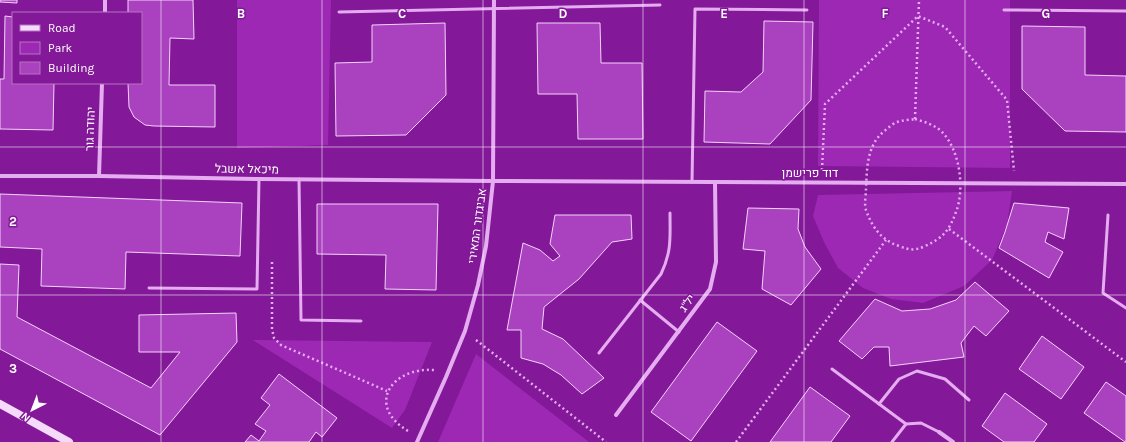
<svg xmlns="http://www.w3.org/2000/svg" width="1126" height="442" font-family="Karla,Heebo,sans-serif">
	<rect width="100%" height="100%" fill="#831898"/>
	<g fill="#9c28b4">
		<path d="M237,0h94l-3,145 -91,3z"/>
		<path d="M819,0h191v168l-192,-2z"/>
		<path d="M1012,191l-5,34 -15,35 -28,26 -41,17 -32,-4 -28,-11 -25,-20 -14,-26 -11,-26 5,-21z"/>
		<path d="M253,340l179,2 -27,68 -13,18z"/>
		<path d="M476,354l113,88h-151z"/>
	</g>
	<g fill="#aa41bf" stroke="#f5d3fc">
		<path d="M0,0h17v3l-17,-1z"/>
		<path d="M128,0h65l1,39 -24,-1 -1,47h46v42l-61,-1 -9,-1 -11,-8 -5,-10 -1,-24h13v-70h-13z"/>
		<path d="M5,16l8,1v66h41l-1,47 -53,-1v-50h4z"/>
		<path d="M764,21l49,1 -2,78 -41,44 -66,-2 1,-51 36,1 22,-20z"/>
		<path d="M445,23l1,72 -40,40 -70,1 -1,-73 37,-1v-37z"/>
		<path d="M537,23h63l1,40h41l1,76h-65l-1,-45h-39z"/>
		<path d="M1022,26l63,1v48l41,1v56l-61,-1 -43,-42z"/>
		<path d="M0,194l242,9 -2,53 -114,-4 -1,37 -84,-3 1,-37 -42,-2z"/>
		<path d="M1014,203l55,5 -5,31 -16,-7 -3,10 18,10 -14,26 -50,-30 6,-16z"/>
		<path d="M317,204h121l-2,86 -51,-1 1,-34 -69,-1z"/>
		<path d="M748,208l51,1 -1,20 7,18 16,22 -30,36 -29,-16 3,-38 -22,-2z"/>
		<path d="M555,215h76l1,24 -20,3 -33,37 -35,28 -2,22 21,10 41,39 -22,16 -21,-19 -18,-11 -22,-6v-28h-14l16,-87 17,7 13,11 7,-5 -10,-12z"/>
		<path d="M0,264l19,1 -2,52 134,71 29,-36h-41v-37l97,-2 1,29 -77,93 -160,-86z"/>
		<path d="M975,282l34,29 -23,25 -12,-10 -13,17 3,14 -74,9 -1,-19h-15l-12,12 -23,-18 36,-42 27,12 28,-2 26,-9z"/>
		<path d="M717,322l40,29 -66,90 -40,-29z"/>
		<path d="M1042,336l42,31 -23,32 -42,-30z"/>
		<path d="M279,374l58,44 -15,19 -6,-5 -7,10h-64l6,-7 8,6 7,-10 -11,-7 15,-19 -9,-7z"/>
		<path d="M1106,382l20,14v44l-1,2 -41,-29z"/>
		<path d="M810,387l40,29 -19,26h-61z"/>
		<path d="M1005,393l42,31 -13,18h-30l-22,-16z"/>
	</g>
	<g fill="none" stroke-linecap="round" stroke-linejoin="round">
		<g stroke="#e5acf1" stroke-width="2.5" stroke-dasharray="2 3" stroke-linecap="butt">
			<path d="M915,119c10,3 20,6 27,13 18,18 23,57 14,80 -7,19 -13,26 -31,34 -10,5 -16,4 -26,0 -18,-6 -27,-19 -33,-36 -2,-6 0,-15 0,-21 1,-23 1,-46 21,-60 3,-3 7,-6 10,-7 6,-2 12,-2 18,-3z"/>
			<path d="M915,119l4,-119"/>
			<path d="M822,170l3,-66 93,-88 27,11 62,73 7,71"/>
			<path d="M949,229l177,133"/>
			<path d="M272,262v67l2,9 7,7 106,46"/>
			<path d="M476,340l130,102"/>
			<path d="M408,431c-43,-26 -16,-64 26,-61"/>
			<path d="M736,442l150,-202"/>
		</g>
		<g stroke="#e5acf1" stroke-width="3">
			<path d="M1004,10l122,1"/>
			<path d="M339,12l321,-7"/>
			<path d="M299,179l2,141 60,1"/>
			<path d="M692,182l3,-173 112,1"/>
			<path d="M1108,215l-5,78 23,15"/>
			<path d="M149,288l108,1 2,-110"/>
			<path d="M640,300l39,32"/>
			<path d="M599,353l62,-79c11,-23 9,-37 9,-61"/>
			<path d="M832,369l74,55"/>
			<path d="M879,404l20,-25 18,-8 28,8 24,21"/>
			<path d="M892,442l14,-18 15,-1 18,9"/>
		</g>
		<g stroke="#e5acf1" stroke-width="4">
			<path d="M105,13v-13"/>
			<path d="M0,176h99l160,3 234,2 633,3"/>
			<path d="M99,176l3,-93"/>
			<path d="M616,415l94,-126 6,-27 -1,-80"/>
			<path d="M939,432l14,10"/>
			<path d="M417,442l29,-65 19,-46 13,-46 8,-39 7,-65 1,-181"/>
		</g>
		<path stroke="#f6dafc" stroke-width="8" d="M0,404l69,38"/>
	</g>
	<path fill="none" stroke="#fff" stroke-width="1" stroke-opacity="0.55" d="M161,0v442M322,0v442M483,0v442M643,0v442M804,0v442M965,0v442M0,147h1126M0,295h1126"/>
	<g text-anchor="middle" stroke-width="3" stroke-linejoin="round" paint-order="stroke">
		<g font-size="12" fill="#fff" stroke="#831898">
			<text transform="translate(90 129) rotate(-88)" y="4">יהודה גור</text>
			<text transform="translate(247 169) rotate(1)" y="4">מיכאל אשבל</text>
			<text x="810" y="177">דוד פרישמן</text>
			<text transform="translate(477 226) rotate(-82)" y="4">אביגדור המאירי</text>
			<text transform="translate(687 303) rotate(-54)" y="4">יל"ג</text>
		</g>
	</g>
	<g font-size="13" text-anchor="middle" font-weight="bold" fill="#fff" stroke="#831898" stroke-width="3" stroke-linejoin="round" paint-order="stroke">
		<text x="241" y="18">B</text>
		<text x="402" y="18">C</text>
		<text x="563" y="18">D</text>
		<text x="724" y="18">E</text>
		<text x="885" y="18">F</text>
		<text x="1046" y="18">G</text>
		<text x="13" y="226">2</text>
		<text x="13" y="373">3</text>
	</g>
	<rect x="12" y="12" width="130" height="72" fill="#831898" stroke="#b574c1"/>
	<rect x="20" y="25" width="20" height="6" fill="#f6dafc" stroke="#b574c1"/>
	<text x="48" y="32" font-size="12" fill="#ffffff">Road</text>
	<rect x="20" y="42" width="20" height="12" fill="#9c28b4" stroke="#b574c1"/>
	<text x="48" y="52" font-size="12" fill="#ffffff">Park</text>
	<rect x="20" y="62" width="20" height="12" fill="#aa41bf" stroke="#b574c1"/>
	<text x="48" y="72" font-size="12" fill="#ffffff">Building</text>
	<g transform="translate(32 410) rotate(222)" stroke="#831898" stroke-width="3" paint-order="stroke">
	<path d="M0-3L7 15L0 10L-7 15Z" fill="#ffffff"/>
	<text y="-6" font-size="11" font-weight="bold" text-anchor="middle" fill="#ffffff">N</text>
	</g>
</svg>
